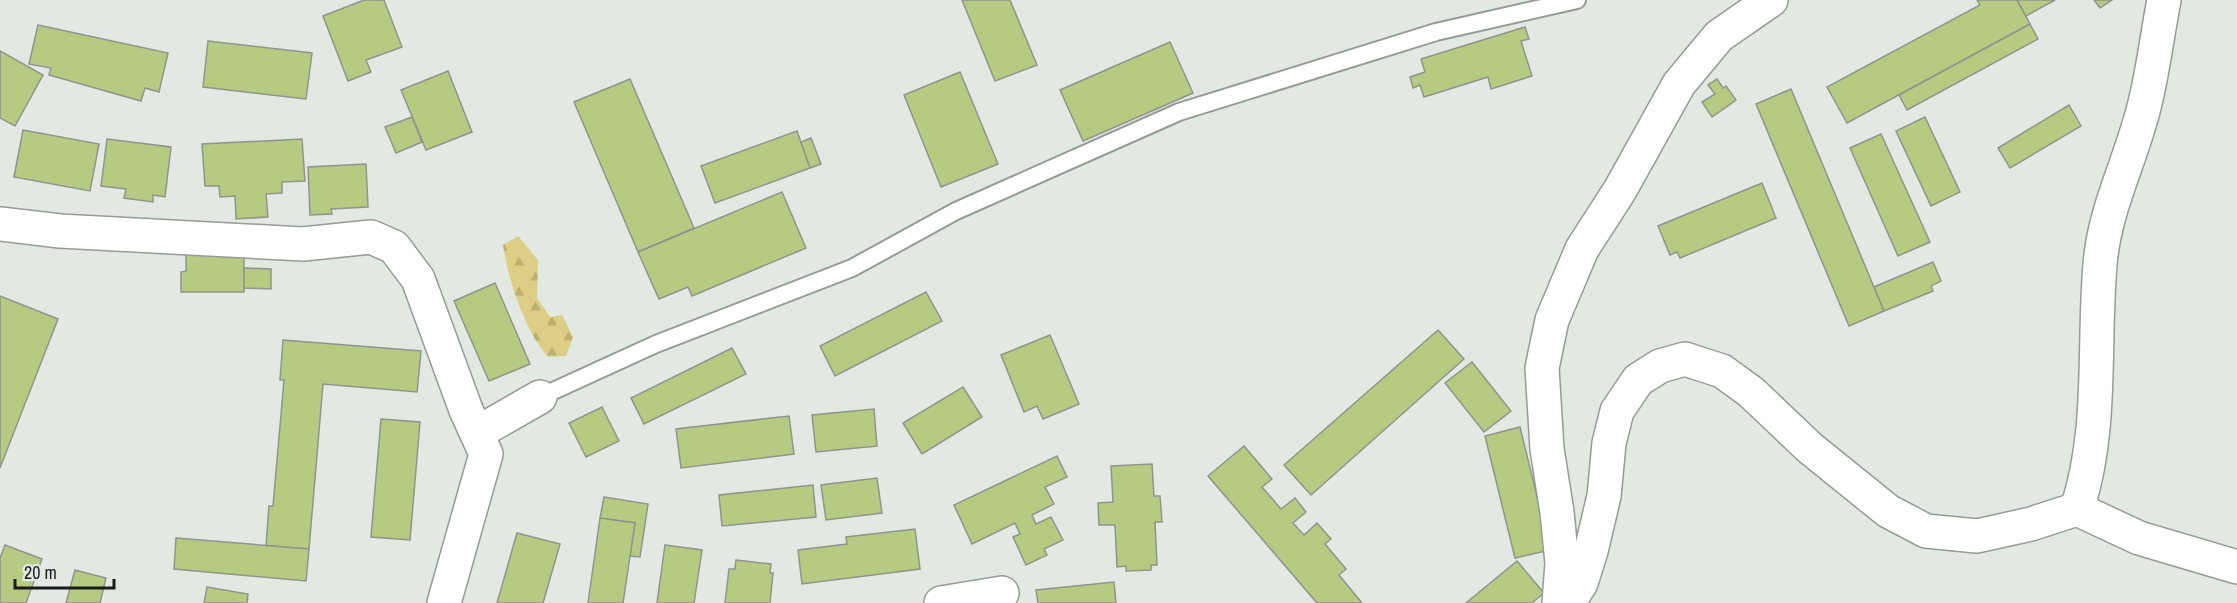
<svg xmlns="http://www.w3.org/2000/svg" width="2237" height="603" font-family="'Archivo Narrow',sans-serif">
	<defs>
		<pattern id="forest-firs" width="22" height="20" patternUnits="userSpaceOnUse" patternTransform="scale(1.5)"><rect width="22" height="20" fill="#dcce84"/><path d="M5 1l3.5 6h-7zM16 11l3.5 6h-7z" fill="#bcb071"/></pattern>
	</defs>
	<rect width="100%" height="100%" fill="#e2e9e2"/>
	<path fill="url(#forest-firs)" d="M518,236l20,24 -1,38 13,19 12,-2 11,22 -7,19 -18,1c-23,-26 -40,-77 -45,-112z"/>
	<g fill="#b5cb81" stroke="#91948c" stroke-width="1.5">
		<path d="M364,0h20l18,47 -36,13 5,12 -23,9 -25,-65z"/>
		<path d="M962,0h48l27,65 -42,16z"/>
		<path d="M1977,0h40l13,24 -183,99 -20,-36 153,-82z"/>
		<path d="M2017,0h38l-29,16z"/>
		<path d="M2094,0h18l-12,8z"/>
		<path d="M2030,24l8,15 -131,71 -8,-15z"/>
		<path d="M38,25l130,28 -9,39 -14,-4 -4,13 -92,-26 2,-7 -22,-4z"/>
		<path d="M1525,27l4,12 -8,2 11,35 -41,13 -3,-12 -64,20 -4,-12 -7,3 -3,-11 15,-5 -4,-13z"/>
		<path d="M208,41l104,12 -6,46 -103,-12z"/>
		<path d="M1170,42l23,51 -110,48 -23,-51z"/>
		<path d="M0,51l43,24 -28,51 -15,-8z"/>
		<path d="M448,71l24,61 -46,18 -25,-60z"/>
		<path d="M960,72l38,92 -57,23 -37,-92z"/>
		<path d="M630,79l64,149 -56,24 -64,-150z"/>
		<path d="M1717,79l6,9 3,-2 10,14 -24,17 -10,-15 13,-8 -7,-9z"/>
		<path d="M1791,89l93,222 -35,15 -93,-222z"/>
		<path d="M2069,105l12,21 -71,42 -12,-20z"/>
		<path d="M412,117l10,25 -26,11 -11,-26z"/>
		<path d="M1925,117l35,75 -29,14 -35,-75z"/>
		<path d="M23,130l76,14 -9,47 -76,-14z"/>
		<path d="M797,131l13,37 -95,35 -14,-37z"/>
		<path d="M1881,134l49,108 -32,14 -48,-108z"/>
		<path d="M811,138l10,26 -11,4 -9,-26z"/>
		<path d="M107,139l64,8 -6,50 -12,-2v7l-29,-4 2,-9 -25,-3z"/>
		<path d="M302,139l3,42 -23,1v11l-16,1 2,23 -32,2 -1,-23 -15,1 -1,-11h-14l-3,-42z"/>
		<path d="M366,164l2,43 -37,2 1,5 -22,1 -2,-48z"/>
		<path d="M1762,183l14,35 -96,40 -3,-6 -7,3 -12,-29z"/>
		<path d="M782,192l24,56 -114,48 -4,-9 -29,12 -21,-47z"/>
		<path d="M186,253l58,1v38h-63v-20l5,-1z"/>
		<path d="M1933,262l8,19 -10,5 2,5 -49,20 -10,-24z"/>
		<path d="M244,268l27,1v20l-27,-1z"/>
		<path d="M495,283l35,81 -41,17 -35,-80z"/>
		<path d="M926,292l16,29 -107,55 -15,-30z"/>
		<path d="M0,296l58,23 -58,149z"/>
		<path d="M1438,330l26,29 -153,136 -27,-30z"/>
		<path d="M1050,335l29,69 -36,15 -6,-13 -13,6 -23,-57z"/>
		<path d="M283,340l138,11 -4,41 -94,-8 -14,165 -43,-3 3,-40h4l11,-126h-4z"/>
		<path d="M732,348l14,26 -102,50 -13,-26z"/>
		<path d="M1472,362l39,49 -27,21 -39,-49z"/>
		<path d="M963,387l19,30 -60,37 -19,-31z"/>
		<path d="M602,407l17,34 -33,16 -17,-34z"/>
		<path d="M874,409l3,37 -61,6 -4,-37z"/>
		<path d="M789,416l5,38 -113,14 -5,-39z"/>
		<path d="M381,419l39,3 -10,118 -39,-3z"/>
		<path d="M1520,427l30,123 -35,8 -30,-122z"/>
		<path d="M1244,446l28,33 -10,8 19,22 14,-11 11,14 -13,11 11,12 13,-12 14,16 -6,5 21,25 -7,6 23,28h-45l-109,-127z"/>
		<path d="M1057,456l10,21 -22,10 9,17 -22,11 4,9 15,-7 12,23 -19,9 3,6 -21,10 -13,-28 7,-3 -5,-11 -43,21 -18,-39z"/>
		<path d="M1152,464l2,32h6l2,26h-7l2,43h-6v5l-25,1v-5l-9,1 -2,-42h-16l-1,-22 15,-1 -2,-36z"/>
		<path d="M877,478l5,35 -56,7 -5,-35z"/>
		<path d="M813,485l3,32 -94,9 -3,-31z"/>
		<path d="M604,497l44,7 -8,53 -10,-1 5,-33 -35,-5z"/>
		<path d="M600,518l35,5 -12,80h-35z"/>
		<path d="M915,529l5,40 -118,15 -4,-34 49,-6 -1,-7z"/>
		<path d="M517,533l43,11 -17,59h-46z"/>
		<path d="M176,538l133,11 -3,32 -132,-12z"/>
		<path d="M5,545l37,14 -16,44h-26v-45z"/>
		<path d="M665,545l37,5 -8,53h-37z"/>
		<path d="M736,560l35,4 -1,9h3l-3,30h-45l4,-34h6z"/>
		<path d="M1517,561l27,32 -12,10h-66z"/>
		<path d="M75,570l31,8 -6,25h-34z"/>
		<path d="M1114,582l2,21h-78l-2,-13z"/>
		<path d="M207,587l41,7 -1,9h-43z"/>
	</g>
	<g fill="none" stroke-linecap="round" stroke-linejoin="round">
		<defs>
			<path id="lane" d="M540,397l116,-53 196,-76 104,-57 223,-99 257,-80 141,-32"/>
			<g id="street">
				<path d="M0,224l60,7 243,13 68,-7 23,10 24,32 48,131 20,44 -42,149"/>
				<path d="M477,433l63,-36"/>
				<path d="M2077,509l62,29 98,29"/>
				<path d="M941,603l61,-10"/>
				<path d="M1559,603l3,-40 -5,-51 -10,-63 -5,-81 10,-48 30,-71 38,-59 59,-106 40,-48 52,-36"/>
				<path d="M1568,603l13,-20 10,-32 13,-55 5,-53 8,-32 21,-31 22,-14 25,-7 37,12 29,21 59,56 78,63 38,20 51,5 54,-12 46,-15c26,-79 16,-163 23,-244 4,-55 31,-105 44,-158 9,-35 13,-71 20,-107"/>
			</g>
		</defs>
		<use href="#lane" stroke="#959b95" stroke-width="20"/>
		<use href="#street" stroke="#959b95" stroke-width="36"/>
		<use href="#lane" stroke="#fff" stroke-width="16"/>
		<use href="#street" stroke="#fff" stroke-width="33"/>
	</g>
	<path d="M15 579v9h99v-9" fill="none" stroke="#1a1c1a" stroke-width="3"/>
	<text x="24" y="579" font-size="18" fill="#1a1c1a" stroke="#e2e9e2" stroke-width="4.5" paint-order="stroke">20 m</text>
</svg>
